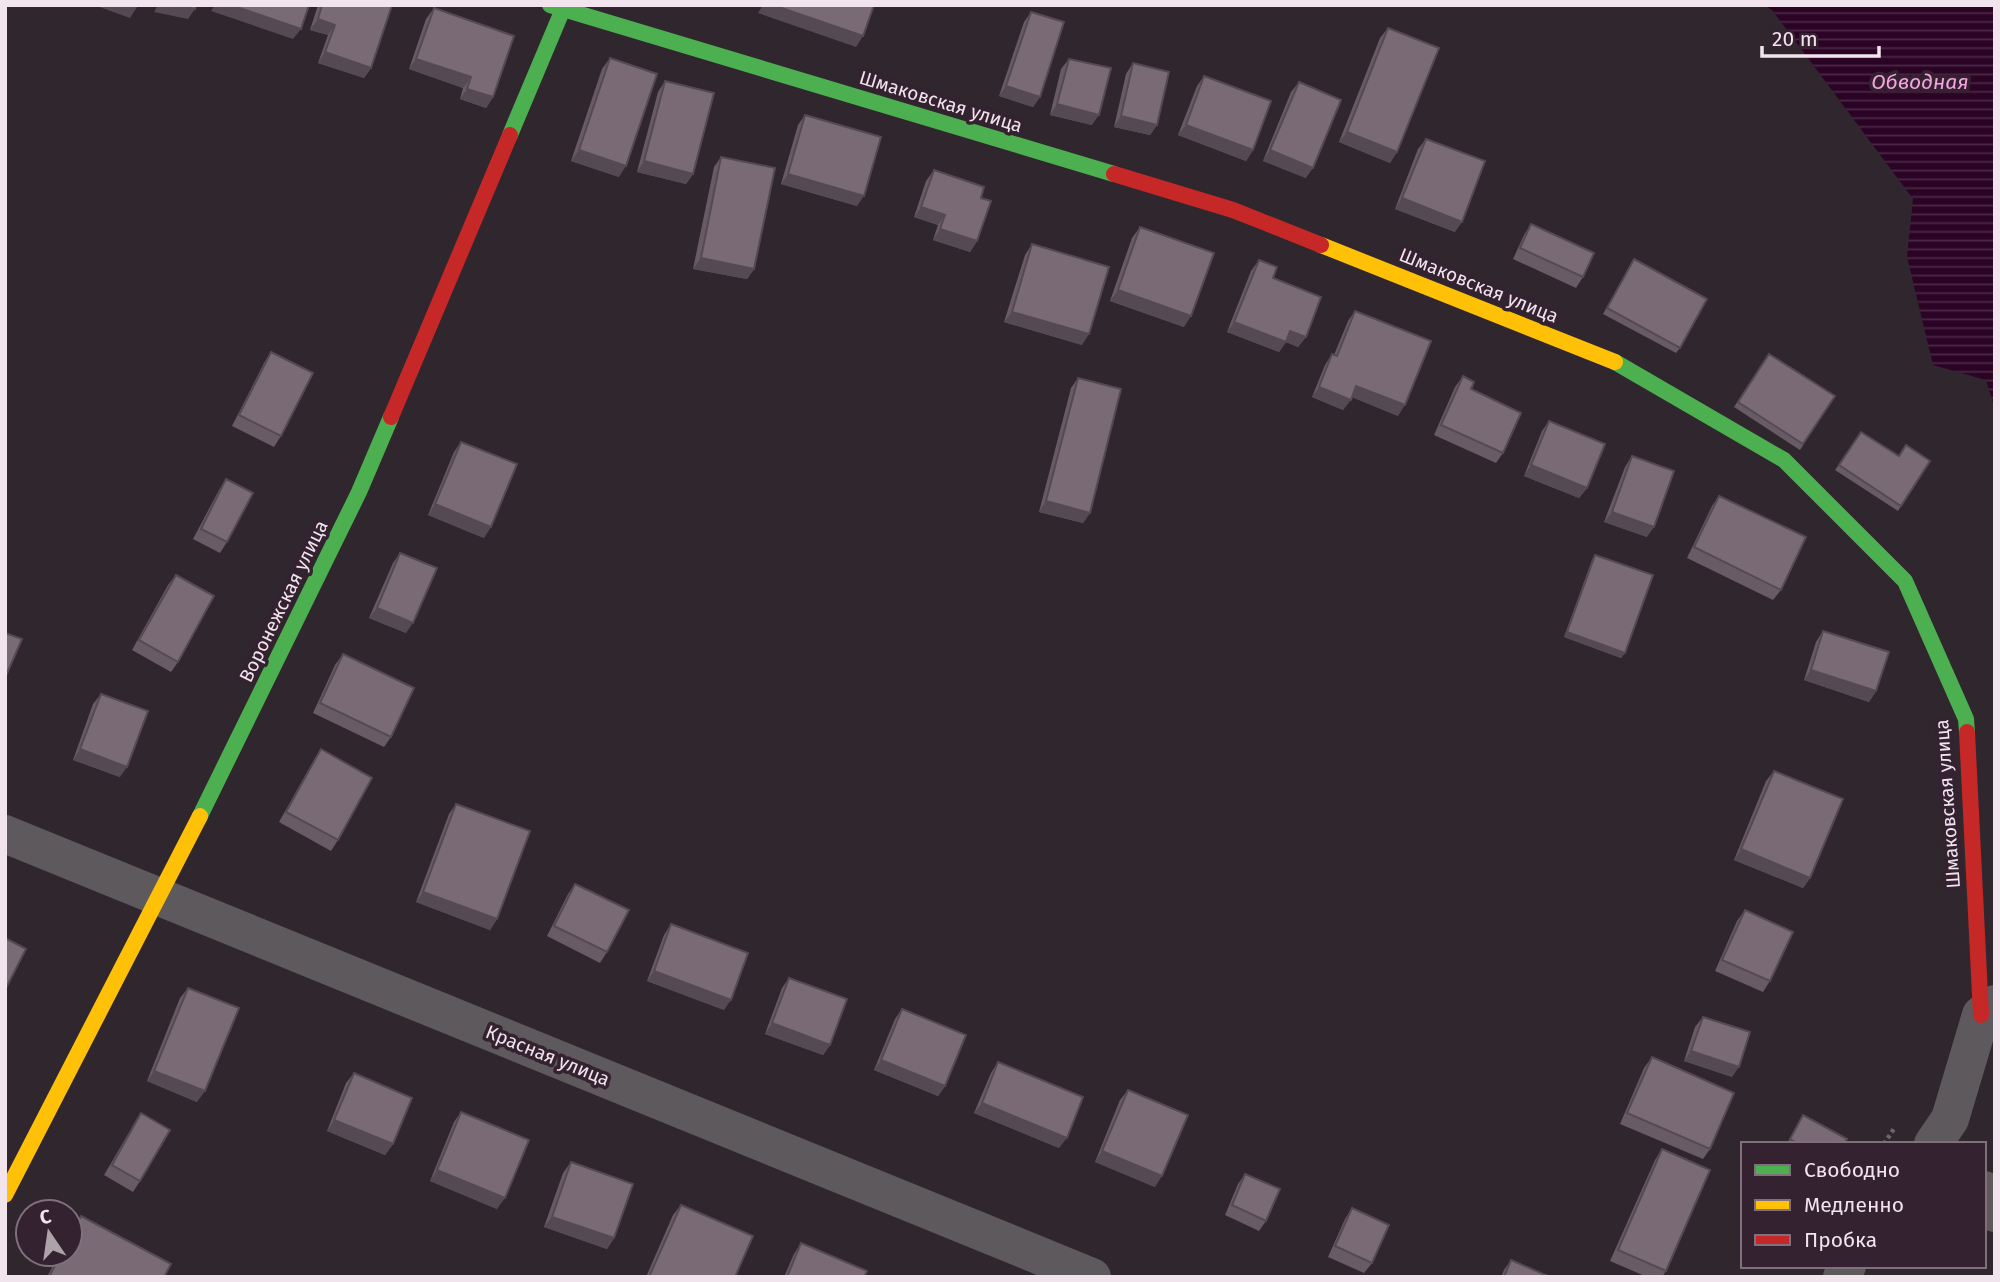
<svg xmlns="http://www.w3.org/2000/svg" width="2000" height="1282" font-family="'Fira Sans',sans-serif">
	<defs>
		<pattern id="water-rules" width="6" height="5" patternUnits="userSpaceOnUse" patternTransform="scale(1.75)"><rect width="6" height="5" fill="#2b0325"/><path d="M0 2.5h6" fill="none" stroke="#4a2845"/></pattern>
	</defs>
	<rect width="100%" height="100%" fill="#30262e"/>
	<path fill="url(#water-rules)" d="M1764,5h231v404l-9,-29 -53,-15 -26,-108 6,-58 -141,-189z"/>
	<g fill="none" stroke-linecap="round" stroke-linejoin="round">
		<path stroke="#6a666a" stroke-width="4.5" stroke-dasharray="3.5 3.5" stroke-linecap="butt" d="M1884,1144l11,-17"/>
		<g stroke="#5d595c" stroke-width="38">
			<path d="M5,834l1087,443"/>
			<path d="M1933,1144l17,-25 31,-104 14,-11"/>
			<path d="M1984,1190l11,23"/>
			<path d="M1842,1277l5,-11"/>
		</g>
		<g stroke="#4caf50" stroke-width="16">
			<path d="M550,5l564,169"/>
			<path d="M510,135l53,-126"/>
			<path d="M1615,362l169,98 121,121 61,138 1,13"/>
			<path d="M200,816l159,-324 32,-75"/>
		</g>
		<g stroke="#ffc107" stroke-width="16">
			<path d="M1321,245l294,117"/>
			<path d="M5,1195l195,-379"/>
		</g>
		<g stroke="#c62828" stroke-width="16">
			<path d="M1114,174l119,36 88,35"/>
			<path d="M391,417l119,-282"/>
			<path d="M1967,732l14,283"/>
		</g>
	</g>
	<g fill="#695b65">
		<path d="M318,5h74l-21,63 -7,10 -46,-15 10,-28 -18,-5z"/>
		<path d="M434,8l59,89 -7,11 -26,-9 3,-11 -54,-19 17,-50z"/>
		<path d="M1031,12l9,85 -7,10 -34,-11 25,-74z"/>
		<path d="M1388,28l9,124 -7,11 -51,-21 41,-104z"/>
		<path d="M610,58l9,119 -48,-16 31,-92z"/>
		<path d="M1069,59l23,66 -42,-10 11,-46z"/>
		<path d="M1133,63l24,62 -7,10 -36,-8 12,-53z"/>
		<path d="M1204,76l49,74 -7,11 -68,-26 19,-49z"/>
		<path d="M665,81l28,93 -7,10 -49,-12 21,-80z"/>
		<path d="M1299,82l7,96 -43,-17 28,-69z"/>
		<path d="M805,115l52,91 -76,-22 17,-59z"/>
		<path d="M1426,139l29,93 -60,-23 23,-60z"/>
		<path d="M721,157l33,112 -7,10 -54,-10 21,-102z"/>
		<path d="M934,170l47,28 -4,43 -7,11 -37,-12 5,-15 -24,-8 12,-36z"/>
		<path d="M1531,224l52,53 -7,11 -63,-29 11,-24z"/>
		<path d="M1140,227l44,100 -74,-26 22,-63z"/>
		<path d="M1032,244l50,101 -78,-23 21,-67z"/>
		<path d="M1634,259l46,89 -4,5 -73,-39z"/>
		<path d="M1259,260l14,18 33,59 -8,10 -12,-5 -7,10 -52,-20 24,-61z"/>
		<path d="M1355,311l43,105 -46,-19 -9,13 -31,-13 13,-32 7,-11 2,1 14,-34z"/>
		<path d="M271,352l10,84 -7,11 -42,-21 32,-63z"/>
		<path d="M1769,354l66,42 -35,54 -66,-43z"/>
		<path d="M1463,376l8,13 32,64 -7,10 -62,-28 21,-48z"/>
		<path d="M1078,378l12,135 -7,10 -44,-11 32,-124z"/>
		<path d="M1549,421l38,67 -8,10 -55,-22 18,-45z"/>
		<path d="M1861,432l38,24 31,5 -32,50 -63,-41z"/>
		<path d="M461,442l23,96 -56,-23 26,-63z"/>
		<path d="M1632,456l15,81 -43,-15 21,-55z"/>
		<path d="M226,479l1,63 -7,11 -27,-14 26,-49z"/>
		<path d="M1719,496l62,94 -8,10 -86,-42 25,-52z"/>
		<path d="M400,553l6,80 -37,-15 24,-55z"/>
		<path d="M1595,555l30,98 -4,5 -57,-21 28,-77z"/>
		<path d="M176,575l2,87 -7,10 -39,-22 36,-65z"/>
		<path d="M1823,631l53,60 -7,11 -65,-22 12,-38z"/>
		<path d="M343,654l48,83 -7,10 -71,-34 22,-48z"/>
		<path d="M101,694l19,83 -47,-17 20,-56z"/>
		<path d="M321,749l17,91 -7,11 -52,-29 35,-62z"/>
		<path d="M1774,771l36,107 -7,10 -69,-28 32,-79z"/>
		<path d="M456,804l41,115 -7,11 -74,-28 33,-88z"/>
		<path d="M575,884l32,68 -7,11 -53,-27 21,-42z"/>
		<path d="M1745,910l25,71 -7,11 -48,-21 22,-50z"/>
		<path d="M671,924l53,86 -77,-29 17,-46z"/>
		<path d="M789,978l41,67 -7,10 -58,-21 17,-46z"/>
		<path d="M188,988l9,114 -50,-21 33,-83z"/>
		<path d="M902,1009l43,77 -7,10 -64,-26 21,-51z"/>
		<path d="M1703,1017l29,60 -48,-16 11,-34z"/>
		<path d="M1652,1057l58,92 -7,10 -83,-35 24,-56z"/>
		<path d="M998,1062l61,86 -85,-35 17,-40z"/>
		<path d="M354,1073l39,71 -8,11 -58,-24 19,-48z"/>
		<path d="M1128,1090l27,97 -60,-25 25,-62z"/>
		<path d="M461,1112l36,97 -67,-28 24,-59z"/>
		<path d="M141,1113l-1,68 -7,11 -29,-17 30,-51z"/>
		<path d="M1803,1115l41,29h-57z"/>
		<path d="M1662,1149l4,122 -4,6h-15l-37,-16 45,-101z"/>
		<path d="M571,1162l43,76 -7,11 -63,-22 19,-54z"/>
		<path d="M1245,1174l21,47 -7,10 -34,-16 13,-31z"/>
		<path d="M681,1205l54,72h-89l27,-62z"/>
		<path d="M1352,1208l20,55 -8,10 -36,-16 17,-38z"/>
		<path d="M81,1216l83,61h-117l12,-23h11v-20z"/>
		<path d="M801,1243l63,34h-80l10,-23z"/>
		<path d="M1511,1260l39,17h-49l3,-7z"/>
	</g>
	<g fill="#554a53">
		<path d="M94,5h37l6,2 -7,11z"/>
		<path d="M158,5h20l17,4 -7,10 -34,-7z"/>
		<path d="M215,5h16l70,24 -8,10 -82,-28z"/>
		<path d="M763,5h10l90,31 -7,11 -98,-34z"/>
		<path d="M318,19l17,6 -7,10 -18,-5z"/>
		<path d="M325,52l46,16 -7,10 -46,-15z"/>
		<path d="M416,59l55,18 -8,11 -54,-19z"/>
		<path d="M1006,86l34,11 -7,10 -34,-11z"/>
		<path d="M467,89l26,8 -7,11 -26,-9z"/>
		<path d="M1057,104l42,11 -7,10 -42,-10z"/>
		<path d="M1121,116l36,9 -7,10 -36,-8z"/>
		<path d="M1186,125l67,25 -7,11 -68,-26z"/>
		<path d="M1347,132l50,20 -7,11 -51,-21z"/>
		<path d="M579,150l47,16 -7,11 -48,-16z"/>
		<path d="M1270,150l43,18 -7,10 -43,-17z"/>
		<path d="M644,161l49,13 -7,10 -49,-12z"/>
		<path d="M788,174l76,22 -7,10 -76,-22z"/>
		<path d="M1402,198l60,24 -7,10 -60,-23z"/>
		<path d="M921,207l24,8 -7,10 -24,-8z"/>
		<path d="M940,229l37,12 -7,11 -37,-12z"/>
		<path d="M701,258l53,11 -7,10 -54,-10z"/>
		<path d="M1118,290l73,26 -7,11 -74,-26z"/>
		<path d="M1012,312l77,22 -7,11 -78,-23z"/>
		<path d="M1234,322l56,9 16,6 -8,10 -12,-5 -7,10 -52,-20z"/>
		<path d="M1356,386l49,19 -7,11 -49,-20z"/>
		<path d="M1319,387l32,13 -8,10 -31,-13z"/>
		<path d="M1531,465l56,23 -8,10 -55,-22z"/>
		<path d="M1046,501l44,12 -7,10 -44,-11z"/>
		<path d="M435,504l56,23 -7,11 -56,-23z"/>
		<path d="M1612,512l42,15 -7,10 -43,-15z"/>
		<path d="M377,608l36,15 -7,10 -37,-15z"/>
		<path d="M1567,632l58,21 -4,5 -57,-21z"/>
		<path d="M1811,670l65,21 -7,11 -65,-22z"/>
		<path d="M80,749l47,18 -7,10 -47,-17z"/>
		<path d="M1741,849l69,29 -7,10 -69,-28z"/>
		<path d="M423,892l74,27 -7,11 -74,-28z"/>
		<path d="M654,971l77,29 -7,10 -77,-29z"/>
		<path d="M772,1023l58,22 -7,10 -58,-21z"/>
		<path d="M1691,1051l48,16 -7,10 -48,-16z"/>
		<path d="M881,1060l64,26 -7,10 -64,-26z"/>
		<path d="M154,1071l51,20 -8,11 -50,-21z"/>
		<path d="M982,1103l85,35 -8,10 -85,-35z"/>
		<path d="M334,1120l59,24 -8,11 -58,-24z"/>
		<path d="M1102,1151l60,25 -7,11 -60,-25z"/>
		<path d="M437,1170l68,28 -8,11 -67,-28z"/>
		<path d="M552,1217l62,21 -7,11 -63,-22z"/>
	</g>
	<g fill="#7a6a76" stroke="#554a53" stroke-width="2">
		<path d="M178,5h18l-1,4z"/>
		<path d="M231,5h78l-8,24z"/>
		<path d="M322,5h70l-21,63 -46,-16 10,-27 -17,-6z"/>
		<path d="M773,5h101l-11,31z"/>
		<path d="M434,8l80,28 -21,61 -26,-8 4,-12 -55,-18z"/>
		<path d="M1031,12l33,10 -24,75 -34,-11z"/>
		<path d="M1388,28l51,20 -42,104 -50,-20z"/>
		<path d="M610,58l47,16 -31,92 -47,-16z"/>
		<path d="M1069,59l42,9 -12,47 -42,-11z"/>
		<path d="M1133,63l36,9 -12,53 -36,-9z"/>
		<path d="M1204,76l67,25 -18,49 -67,-25z"/>
		<path d="M665,81l49,12 -21,81 -49,-13z"/>
		<path d="M1299,82l42,18 -28,68 -43,-18z"/>
		<path d="M805,115l76,22 -17,59 -76,-22z"/>
		<path d="M1426,139l59,22 -23,61 -60,-24z"/>
		<path d="M721,157l54,11 -21,101 -53,-11z"/>
		<path d="M934,170l50,17 -3,11 10,3 -14,40 -37,-12 5,-14 -24,-8z"/>
		<path d="M1531,224l63,29 -11,24 -63,-29z"/>
		<path d="M1140,227l74,26 -23,63 -73,-26z"/>
		<path d="M1032,244l77,23 -20,67 -77,-22z"/>
		<path d="M1634,259l73,40 -27,49 -73,-40z"/>
		<path d="M1259,260l18,7 -4,11 48,19 -15,40 -16,-6 -4,11 -52,-20z"/>
		<path d="M1355,311l76,30 -26,64 -49,-19 -5,14 -32,-13 13,-33 5,2z"/>
		<path d="M271,352l42,21 -32,63 -42,-21z"/>
		<path d="M1769,354l66,42 -32,48 -65,-42z"/>
		<path d="M1463,376l11,6 -3,7 50,24 -18,40 -62,-28z"/>
		<path d="M1078,378l43,11 -31,124 -44,-12z"/>
		<path d="M1549,421l56,23 -18,44 -56,-23z"/>
		<path d="M1861,432l38,24 7,-11 24,16 -29,45 -62,-41z"/>
		<path d="M461,442l56,22 -26,63 -56,-23z"/>
		<path d="M1632,456l42,15 -20,56 -42,-15z"/>
		<path d="M226,479l27,14 -26,49 -26,-13z"/>
		<path d="M1719,496l87,41 -25,53 -87,-43z"/>
		<path d="M400,553l37,15 -24,55 -36,-15z"/>
		<path d="M1595,555l58,20 -28,78 -58,-21z"/>
		<path d="M176,575l38,21 -36,66 -39,-22z"/>
		<path d="M1823,631l66,21 -13,39 -65,-21z"/>
		<path d="M5,633l17,6 -17,39z"/>
		<path d="M343,654l71,34 -23,49 -71,-34z"/>
		<path d="M101,694l47,17 -21,56 -47,-18z"/>
		<path d="M321,749l51,29 -34,62 -52,-28z"/>
		<path d="M1774,771l69,28 -33,79 -69,-29z"/>
		<path d="M456,804l74,27 -33,88 -74,-27z"/>
		<path d="M575,884l54,26 -22,42 -53,-26z"/>
		<path d="M1745,910l48,22 -23,49 -48,-21z"/>
		<path d="M671,924l77,29 -17,47 -77,-29z"/>
		<path d="M5,938l21,11 -21,41z"/>
		<path d="M789,978l58,21 -17,46 -58,-22z"/>
		<path d="M188,988l51,20 -34,83 -51,-20z"/>
		<path d="M902,1009l64,26 -21,51 -64,-26z"/>
		<path d="M1703,1017l47,15 -11,35 -48,-16z"/>
		<path d="M1652,1057l82,36 -24,56 -83,-36z"/>
		<path d="M998,1062l85,35 -16,41 -85,-35z"/>
		<path d="M354,1073l58,25 -19,46 -59,-24z"/>
		<path d="M1128,1090l60,25 -26,61 -60,-25z"/>
		<path d="M461,1112l68,28 -24,58 -68,-28z"/>
		<path d="M141,1113l29,17 -30,51 -28,-16z"/>
		<path d="M1803,1115l44,24 -3,5h-45l-9,-5z"/>
		<path d="M1662,1149l48,21 -44,101 -48,-21z"/>
		<path d="M571,1162l62,22 -19,54 -62,-21z"/>
		<path d="M1245,1174l35,15 -14,32 -34,-16z"/>
		<path d="M681,1205l72,31 -18,41h-86z"/>
		<path d="M1352,1208l37,17 -17,38 -37,-17z"/>
		<path d="M81,1216l90,48 -7,13h-110l-4,-2 11,-21h9v-17z"/>
		<path d="M801,1243l66,28 -3,6h-77z"/>
		<path d="M1511,1260l39,17h-46z"/>
	</g>
	<g text-anchor="middle" stroke-width="7" stroke-linejoin="round" paint-order="stroke">
		<g font-size="19" fill="#f1e4ed" stroke="#342230">
			<text transform="translate(941 101) rotate(17)" y="7">Шмаковская улица</text>
			<text transform="translate(1479 285) rotate(22)" y="7">Шмаковская улица</text>
			<text transform="translate(283 601) rotate(-64)" y="7">Воронежская улица</text>
			<text transform="translate(1947 804) rotate(-94)" y="7">Шмаковская улица</text>
			<text transform="translate(548 1055) rotate(22)" y="7">Красная улица</text>
		</g>
		<g font-size="21" font-style="italic" fill="#f6a3e1" stroke="#342230">
			<text x="1920" y="89">Обводная</text>
		</g>
	</g>
	<rect width="2000" height="1282" fill="none" stroke="#f1e4ed" stroke-width="14"/>
	<rect x="1741" y="1142" width="245" height="126" fill="#342230" stroke="#80707c" stroke-width="2"/>
	<rect x="1755" y="1165" width="35" height="10" fill="#4caf50" stroke="#80707c" stroke-width="2"/>
	<text x="1804" y="1177" font-size="21" fill="#f1e4ed">Свободно</text>
	<rect x="1755" y="1200" width="35" height="10" fill="#ffc107" stroke="#80707c" stroke-width="2"/>
	<text x="1804" y="1212" font-size="21" fill="#f1e4ed">Медленно</text>
	<rect x="1755" y="1235" width="35" height="10" fill="#c62828" stroke="#80707c" stroke-width="2"/>
	<text x="1804" y="1247" font-size="21" fill="#f1e4ed">Пробка</text>
	<g transform="translate(49 1233) rotate(347)"><circle r="33" fill="#342230" stroke="#80707c" stroke-width="2"/>
	<path d="M0-5L12 26L0 18L-12 26Z" fill="#ada2aa"/>
	<text y="-10" font-size="19" font-weight="bold" text-anchor="middle" fill="#f1e4ed">С</text>
	</g>
	<path d="M1762 46v10h117v-10" fill="none" stroke="#f1e4ed" stroke-width="3.5"/>
	<text x="1772" y="46" font-size="21" fill="#f1e4ed" stroke="#342230" stroke-width="5" paint-order="stroke">20 m</text>
</svg>
